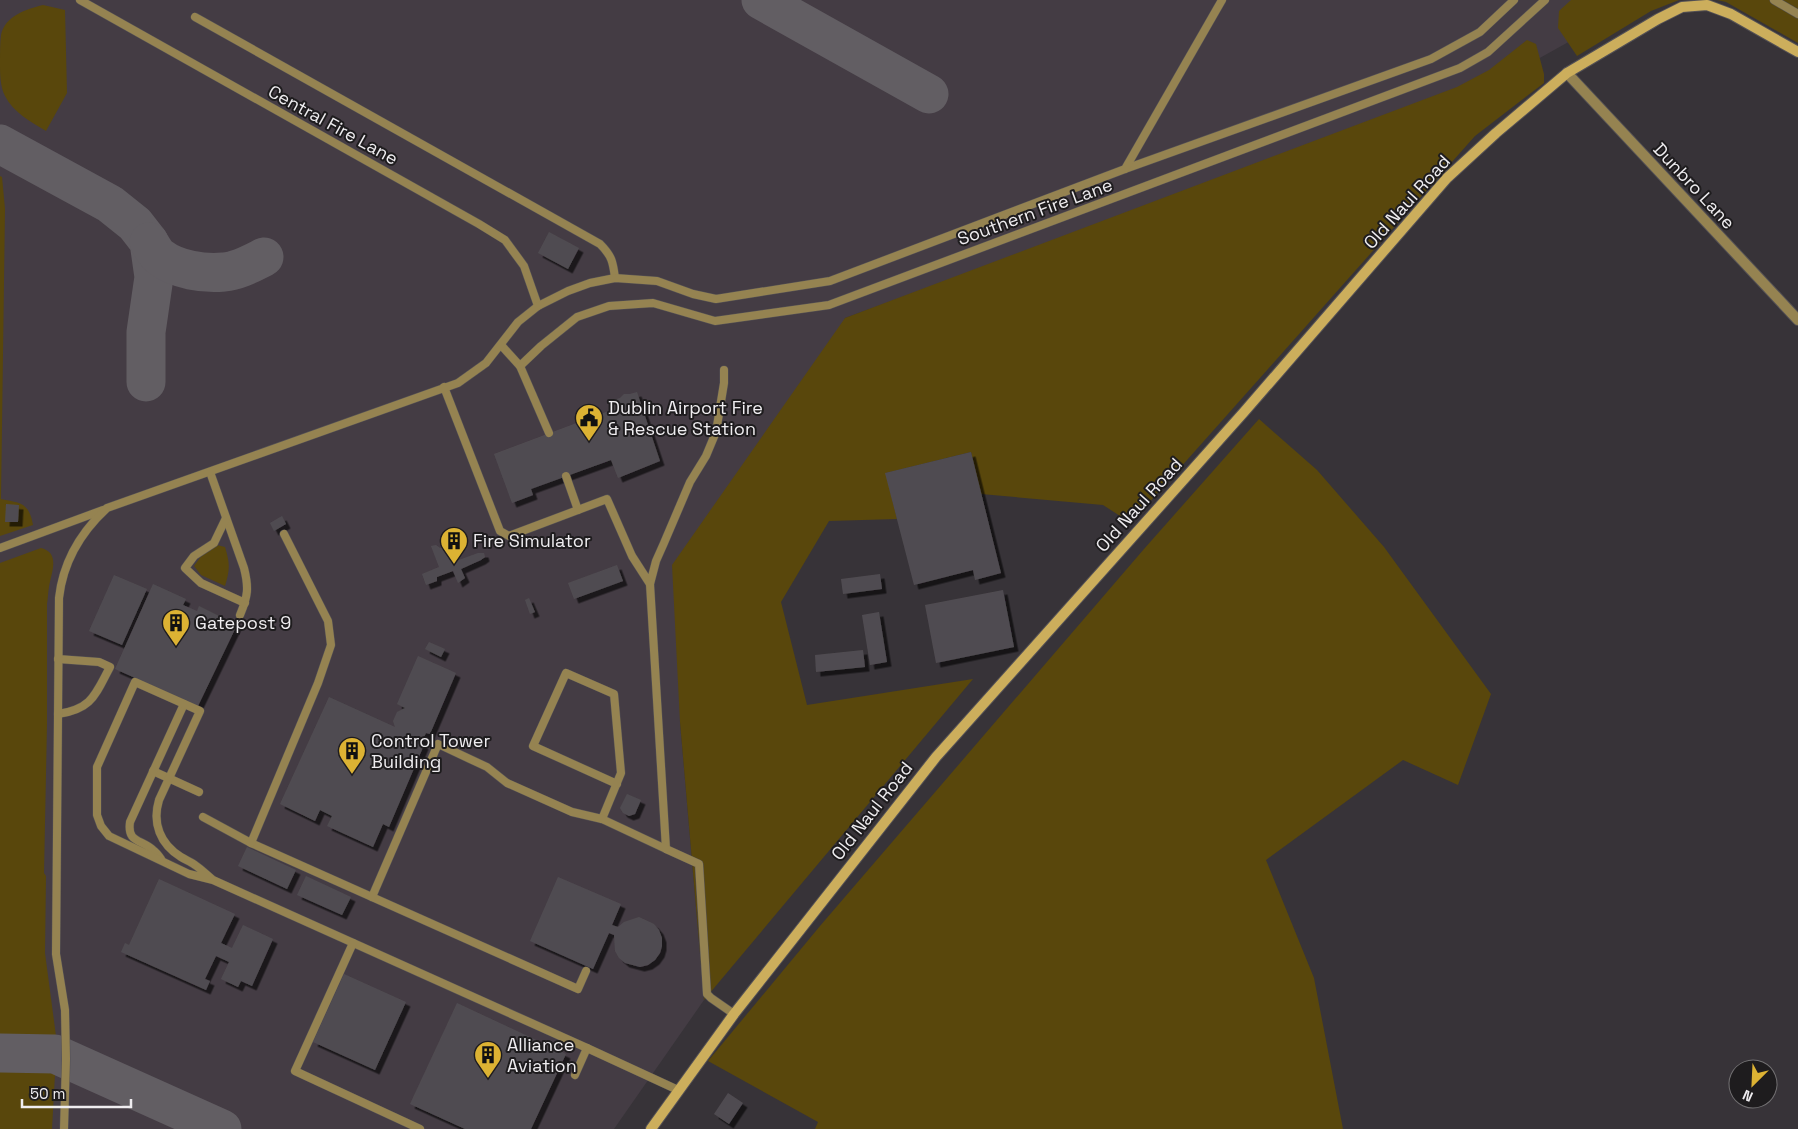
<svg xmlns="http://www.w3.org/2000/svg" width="1798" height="1129" font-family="'Space Grotesk',sans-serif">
	<defs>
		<filter id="shadow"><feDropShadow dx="4.5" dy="4.5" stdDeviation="0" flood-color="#0009"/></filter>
	</defs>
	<rect width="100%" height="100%" fill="#373338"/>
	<path fill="#443c44" d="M0,0h1644l-140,78 -659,240 -165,404 24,278 -90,129h-614z"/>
	<g fill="#59470c">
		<path d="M1571,0h108l-28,11 -74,45 -19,-28 1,-17z"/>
		<path d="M1717,0h81v43l-72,-41z"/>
		<path d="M43,5l22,5 2,83 -21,38c-15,-9 -33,-19 -41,-35 -5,-10 -5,-22 -5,-34 0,-9 0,-19 1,-27 4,-19 25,-26 42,-30z"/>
		<path d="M1527,40l9,4 8,30v9l-69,53 -344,387 -28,-18 -122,-11 -10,-42 -85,21 11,46 -68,2 -48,81 26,103 166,-26 -269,321 -24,-278 -8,-157 173,-247 612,-231 32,-17z"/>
		<path d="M0,176l2,1 3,32 -4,290c19,4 28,3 32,26l-33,11z"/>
		<path d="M1259,419l58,51 67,77 107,147 -33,91 -55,-25 -137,100 48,118 29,151h-528l3,-7 -110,-61 112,-135 324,-377z"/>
		<path d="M217,545l8,2c5,17 5,22 0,39l-24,-11 -7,-9 8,-11z"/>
		<path d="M41,548c20,5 10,25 8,39 -1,5 -1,11 -2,17v120l-3,149 2,3 -1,77 11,83 -56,-2v-471z"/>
		<path d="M0,1068h21l34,6 -3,55h-52z"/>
	</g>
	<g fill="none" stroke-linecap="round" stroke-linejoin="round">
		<g stroke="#625e63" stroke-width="39">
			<path d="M761,0l168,94"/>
			<path d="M0,144l110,60 25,20 14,18 5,35 -8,55v50"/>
			<path d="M149,242c3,5 7,12 11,15 17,13 44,17 64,15 14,-1 28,-9 40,-15"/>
			<path d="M0,1053l55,1 167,75"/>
		</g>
	</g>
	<g fill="#504c51" filter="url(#shadow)">
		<path d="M549,232l30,16 -11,21 -30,-16z"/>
		<path d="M637,392l23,69 -42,17 -7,-18 -80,29 2,6 -21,8 -18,-49 120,-45 -3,-8 9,-3 4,-4h6z"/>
		<path d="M971,452l30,121 -26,7 -2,-10 -59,15 -29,-112z"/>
		<path d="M6,504l13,1 -1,17h-13z"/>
		<path d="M282,516l4,8 -12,7 -4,-8z"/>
		<path d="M452,543l2,6 -10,2 12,10 22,-8h6l1,4 -4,3 -20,9 4,9 -7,5 -5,-12 -16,6v4l-11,4 -4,-11 17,-7 -8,-21 5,-1 4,3z"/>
		<path d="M617,565l6,16 -49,18 -6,-16z"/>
		<path d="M880,574l2,15 -39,5 -2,-15z"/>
		<path d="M114,575l33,14 -25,56 -33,-14z"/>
		<path d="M153,584l33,15 -3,6 14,6 2,-5 38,19 -39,81 -83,-37z"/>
		<path d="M1003,590l11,57 -78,16 -11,-58z"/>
		<path d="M529,598l6,14 -5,2 -5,-14z"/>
		<path d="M879,612l8,50 -17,3 -8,-50z"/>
		<path d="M429,642l16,7 -4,8 -16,-8z"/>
		<path d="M863,650l2,17 -49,5 -1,-17z"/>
		<path d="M418,656l38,17 -26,61 -4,-1 -5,10 3,2 -35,82 -6,-3 -10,23 -46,-21 5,-10 -12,-6 -5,11 -35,-17 49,-107 66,30 -2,-6 4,-9 8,-4 -8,-4z"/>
		<path d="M627,794l14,6 -6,14 -6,2 -6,-3 -3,-5z"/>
		<path d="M247,847l49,23 -9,19 -49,-23z"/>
		<path d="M306,876l45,21 -9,18 -45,-20z"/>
		<path d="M558,877l63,27 -9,21 6,2 6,-5 15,-5 15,7 5,6 3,8v8l-2,7 -5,7 -7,5 -8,2 -15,-4 -6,-5 -4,-7 -1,-16 -5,-2 -16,36 -63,-28z"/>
		<path d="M159,879l76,35 -14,29 11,5 11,-23 30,14 -21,47 -11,-5 -3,6 -17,-8 8,-17 -13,-6 -11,23 5,2 -4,9 -85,-38 4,-9 4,2z"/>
		<path d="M344,974l62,28 -31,68 -62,-28z"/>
		<path d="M457,1003l109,51 -35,75h-66l-55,-25z"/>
		<path d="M728,1093l15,10 -14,21 -15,-10z"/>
	</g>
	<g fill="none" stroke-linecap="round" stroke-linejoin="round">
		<defs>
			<g id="service">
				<path d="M80,0l399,224 26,16 19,26 14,40"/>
				<path d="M1774,0l24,14"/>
				<path d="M195,17l405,227c12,12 13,18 15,34"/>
				<path d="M1125,169l306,-110 49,-27 34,-32"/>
				<path d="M501,345l19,21 29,67"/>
				<path d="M520,366l21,-20 36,-29 32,-11 44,-3 62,18 114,-16 631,-237 28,-16 57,-52"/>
				<path d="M444,387l56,144 9,5 98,-37 25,57 18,28 6,-23 8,-18 26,-61 16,-26 10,-24 8,-49v-13"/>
				<path d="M210,472l34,96c5,20 4,28 -4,47"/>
				<path d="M566,476l12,34"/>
				<path d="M226,518l-12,25 -20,13 -9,12 16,15 44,20"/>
				<path d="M0,548l103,-38"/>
				<path d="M650,584l16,265 33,15 8,130 4,4 23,16"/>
				<path d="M58,714c34,-5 37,-19 52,-47l-11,-5 -41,-3"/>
				<path d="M153,771l46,21"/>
				<path d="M203,817l48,26 327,146 8,-18"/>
				<path d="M602,819l19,-46 -7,-79 -48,-21 -33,73 84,38"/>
				<path d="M251,843l67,-160 13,-38 -3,-24 -44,-87"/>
				<path d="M161,859c-2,-3 -5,-7 -8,-9 -12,-11 -26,-7 -23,-28l54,-118"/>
				<path d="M213,880c-6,-5 -12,-11 -18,-15 -4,-3 -9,-5 -14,-8 -21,-13 -29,-34 -22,-57l41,-89 -65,-29 -38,85v48l4,11 8,10 80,38 24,6 374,168 -12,27"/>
				<path d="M372,897l66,-153 49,23 20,16 65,29 30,7 64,30"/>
				<path d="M353,943l-58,128 125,58"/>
				<path d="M587,1048l91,42"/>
				<path d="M64,1129l2,-70 -1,-49 -9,-56 3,-356c4,-36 22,-66 48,-90l351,-125 28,-20 32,-41 20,-16 30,-15 22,-8 25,-5 42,3 36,13 23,5 114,-18 295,-112 97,-169"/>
			</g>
			<path id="minor" d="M1567,73l231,247"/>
			<path id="secondary" d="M651,1129l83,-115 202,-257 308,-345 203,-234 49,-45 71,-60 91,-54 24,-12 25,-2 24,9 67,38"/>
		</defs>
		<use href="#service" stroke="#545155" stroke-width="9"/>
		<use href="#minor" stroke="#545155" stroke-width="12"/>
		<use href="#secondary" stroke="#545155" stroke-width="12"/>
		<use href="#service" stroke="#958351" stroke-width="8"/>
		<use href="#minor" stroke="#958351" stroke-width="10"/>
		<use href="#secondary" stroke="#ccae5c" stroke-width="10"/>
	</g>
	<defs>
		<symbol id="civic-pin" viewBox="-11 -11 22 30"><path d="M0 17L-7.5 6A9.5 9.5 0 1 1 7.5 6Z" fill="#dcb233" stroke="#1e1c1e"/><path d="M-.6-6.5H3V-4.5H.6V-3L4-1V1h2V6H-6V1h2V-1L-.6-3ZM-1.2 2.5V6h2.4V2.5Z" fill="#111"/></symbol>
		<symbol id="building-pin" viewBox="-11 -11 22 30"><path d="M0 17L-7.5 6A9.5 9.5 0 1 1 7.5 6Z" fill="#dcb233" stroke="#1e1c1e"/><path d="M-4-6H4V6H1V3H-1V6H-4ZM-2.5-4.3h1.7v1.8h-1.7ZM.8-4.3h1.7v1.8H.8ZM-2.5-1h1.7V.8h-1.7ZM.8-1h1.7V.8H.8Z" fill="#111"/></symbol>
	</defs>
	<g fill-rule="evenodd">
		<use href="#civic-pin" x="573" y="402" width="32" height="43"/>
		<use href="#building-pin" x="438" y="525" width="32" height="43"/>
		<use href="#building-pin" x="160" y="607" width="32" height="43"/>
		<use href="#building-pin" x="336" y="735" width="32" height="43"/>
		<use href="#building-pin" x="472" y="1039" width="32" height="43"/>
	</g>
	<g text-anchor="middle" stroke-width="4" stroke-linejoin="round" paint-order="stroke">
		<g font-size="18" fill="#efedf0" stroke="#1e1c1e">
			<text transform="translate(333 125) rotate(29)" y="6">Central Fire Lane</text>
			<text transform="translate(1694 186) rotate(47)" y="6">Dunbro Lane</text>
			<text transform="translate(1407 202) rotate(-48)" y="6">Old Naul Road</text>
			<text transform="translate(1035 212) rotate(-20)" y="6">Southern Fire Lane</text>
			<text transform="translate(1139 505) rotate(-48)" y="6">Old Naul Road</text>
			<text transform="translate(872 811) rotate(-52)" y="6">Old Naul Road</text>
		</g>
		<g font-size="18" fill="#efedf0" stroke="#1e1c1e" text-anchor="start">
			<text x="608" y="414">Dublin Airport Fire<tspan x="608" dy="21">&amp; Rescue Station</tspan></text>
			<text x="473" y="547">Fire Simulator</text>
			<text x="195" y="629">Gatepost 9</text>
			<text x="371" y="747">Control Tower<tspan x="371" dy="21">Building</tspan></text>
			<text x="507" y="1051">Alliance<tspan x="507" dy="21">Aviation</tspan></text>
		</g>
	</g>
	<g transform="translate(1753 1084) rotate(204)"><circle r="24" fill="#1e1c1e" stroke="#727072"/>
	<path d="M0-4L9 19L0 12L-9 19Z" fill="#dcb233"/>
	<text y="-8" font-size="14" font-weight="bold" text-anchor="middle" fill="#efedf0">N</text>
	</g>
	<path d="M22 1099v8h109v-8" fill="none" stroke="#efedf0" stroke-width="2.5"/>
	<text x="30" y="1099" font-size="15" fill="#efedf0" stroke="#1e1c1e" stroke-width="4" paint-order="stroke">50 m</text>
</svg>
